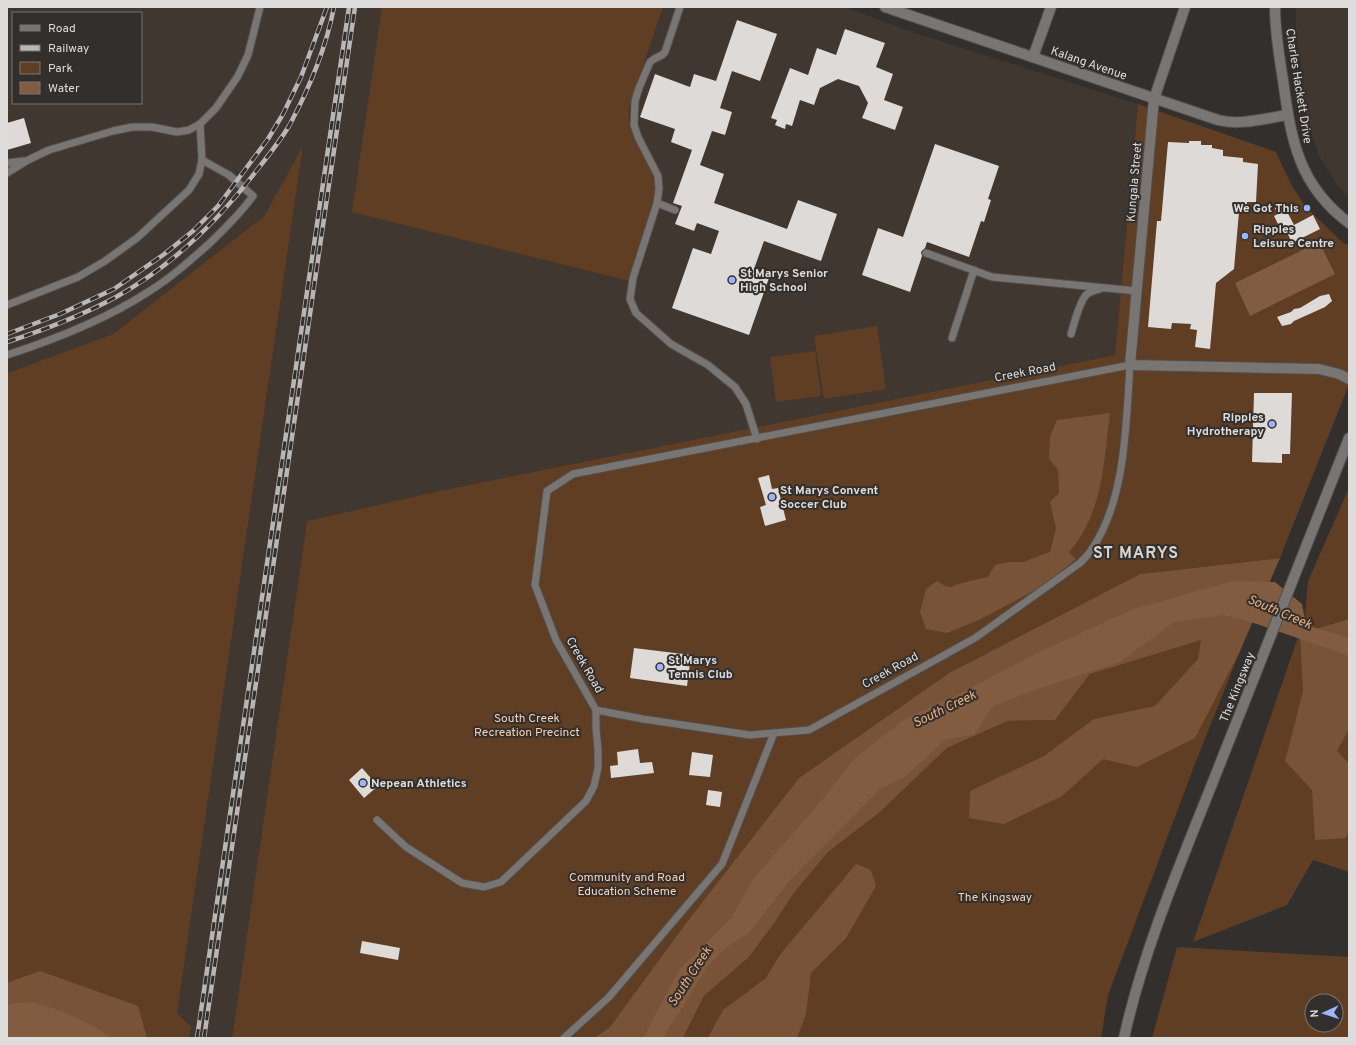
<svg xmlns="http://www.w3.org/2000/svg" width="1356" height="1045" font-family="Overpass,sans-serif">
	<rect width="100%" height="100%" fill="#332f2d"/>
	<g fill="#3f3730" fill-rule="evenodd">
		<path d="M7,7h838l64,24 229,73 -23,251 -676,136 -132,30 -75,517h-59l130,-891 -39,69 -151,118 -106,39zM13,13h128v90h-128z"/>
		<path d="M1296,7h53v190l-12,-12 -19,-31 -11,-36 -11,-90z"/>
	</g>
	<g fill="#5f3e24" fill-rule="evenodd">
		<path d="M382,7h281l-34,100v15l5,17 16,29 5,17v9l-25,87 -278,-69z"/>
		<path d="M1138,104l138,48 15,32 14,22 37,36 7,3v139l-69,174 -140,16 -191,99 -150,105 -189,249 -16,11h-362l75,-517 132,-30 676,-136z"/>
		<path d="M303,146l-126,867 14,14 -2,11h-182v-665l106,-39 151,-118z"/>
		<path d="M877,326l9,63 -62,10 -10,-63z"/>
		<path d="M815,351l6,45 -45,6 -6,-45z"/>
		<path d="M1349,488v384l-36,-12 -26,45 -94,37 112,-325 3,-36z"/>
		<path d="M1223,635l17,16 -47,118 -85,226 -7,43h-418l21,-42 45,-39 26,-35 19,-29 34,-41 51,-39 68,-65 61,-27 47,-1 35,-46 76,-27z"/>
		<path d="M1177,947l172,10v81h-197zM1312,1001h24v24h-24z"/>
	</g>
	<g fill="#785337">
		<path d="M1110,413c-6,48 -7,101 -41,139l7,7 -33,27 -64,34 -32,13 -21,-4 -6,-17 6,-23 11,-8 8,5 7,1c5,-4 28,-8 36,-10l7,-12 14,-3h14l27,-10 6,-24 -6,-26 9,-9 -1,-23 -9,-11 1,-23 7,-16z"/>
		<path d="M1280,558l-40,93 -45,87 -58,29 -34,-8 -41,37 -58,28 -35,-6 1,-27 74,-35 50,-37 61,-13 43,-47 3,-19 -111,34 -35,46 -47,1 -61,27 -68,65 -51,39 -34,41 -19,29 -26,35 -45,39 -21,42h-89l16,-11 74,-101 115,-148 150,-105 191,-99z"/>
		<path d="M1349,619v110l-12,22 12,13v65l-3,9 -31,2 -3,-50 -27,-29 18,-70 -3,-57z"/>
		<path d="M856,864l15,6 5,16 -30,52 -35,35 -5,41 -9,24h-89l15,-28 43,-32 13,-22z"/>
		<path d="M40,971l98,35 9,32h-140v-55z"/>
	</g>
	<g fill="#815c40">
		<path d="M1319,242l16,32 -85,42 -15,-33z"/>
		<path d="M1232,581l43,1 27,22 4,21 43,13v18l-92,-32 -33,-9 -50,7 -54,40 -85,28 -42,16 -18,28 -30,6 -39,36 -26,13 -89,90 -41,53 -23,15 -37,37 -26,54h-21l36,-68 52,-52 23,-40 62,-71 40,-50 50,-39 53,-24 76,-40 96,-44z"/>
		<path d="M32,1002c30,8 54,18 80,36h-105v-34z"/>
	</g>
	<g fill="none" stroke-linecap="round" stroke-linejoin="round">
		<path stroke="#815c40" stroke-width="4" d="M671,1022l33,-54"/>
	</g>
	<g fill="#dedad7">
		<path d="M737,20l40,14 -17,47 -28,-10 -12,37 12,4 -7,23 -13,-4 -12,34 24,9 -10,29 73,26 11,-29 39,14 -16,47 -57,-20 -10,28 16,6 -21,60 -77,-27 21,-60 18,6 8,-23 -22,-8 -3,8 -19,-7 7,-18 -9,-3 19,-53 -21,-8 4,-13 -35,-12 15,-43 35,13 4,-13 22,7z"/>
		<path d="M845,29l40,14 -9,24 17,7 -9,26 19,7 -8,23 -33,-12 6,-15 -9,-17 -21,-7 -18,9 -6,17 -14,-5 -8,26 -6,-2 -1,5 -10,-4 2,-5 -6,-2 19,-50 18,7 9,-27 19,7z"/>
		<path d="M24,118l7,25 -24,7v-27z"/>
		<path d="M1189,141h12v4h11v3l11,2v6l20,2v4l15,2 -2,38h-9l-1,11 -7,-1 -5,57 -18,14 -6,66 -15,-2 2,-17 -7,-1 1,-5 -19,-1 -1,6 -23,-2 9,-106h4l7,-79 21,1z"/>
		<path d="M935,144l64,22 -11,33 3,1 -7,22 -3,-1 -12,36 -42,-15 -2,6 -4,4 1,4 -12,36 -48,-17 16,-47 25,9z"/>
		<path d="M1283,204l11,21 19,-10 7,14 -28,14 -6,-13 -4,2 -8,-16 4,-2 -3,-6z"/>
		<path d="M1329,294l3,7 -7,6 -31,14 -3,3 -9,2 -5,-9 14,-5 3,-3 6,-1 20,-12z"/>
		<path d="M1254,393h38l-2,61h-8v9l-30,-1z"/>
		<path d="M769,475l3,14 6,-1 8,32 -21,6 -5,-19 6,-2 -8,-27z"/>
		<path d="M634,648l57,7 -4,31 -57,-8z"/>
		<path d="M638,749l2,14 12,-1 2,11 -43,5 -1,-12 8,-1 -1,-13z"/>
		<path d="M692,752l21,3 -3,22 -21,-2z"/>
		<path d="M362,768l16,18 -14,12 -15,-18z"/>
		<path d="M708,790l14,2 -2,15 -14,-2z"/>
		<path d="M362,941l38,7 -2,12 -38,-7z"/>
	</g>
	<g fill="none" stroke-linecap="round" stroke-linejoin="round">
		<defs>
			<g id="service">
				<path d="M680,7l-15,45 -3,3 -8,4 -4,3 -11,26 -4,13 -1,24 4,12 20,39 1,13 -2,14 -24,75 -3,21 6,14 35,31 37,21 27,22 11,17 11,35"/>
				<path d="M7,163l17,-2"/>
				<path d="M7,173l21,-13 21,-10 64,-19 19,-4h20l25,5 12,-2 11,-6 16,-16 22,-32 10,-21 12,-48"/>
				<path d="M657,203l18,7"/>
				<path d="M926,253l66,24 145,14"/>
				<path d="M7,305l71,-28 27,-16 32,-23 52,-48 10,-16 3,-14 -2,-36"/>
				<path d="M1071,334c3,-10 8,-31 15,-39 4,-4 9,-5 14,-6"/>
				<path d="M952,338l22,-68"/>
				<path d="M7,355c49,-16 98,-35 141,-63 23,-14 44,-33 64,-51 14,-14 29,-28 41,-45l-24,-21 -27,-15"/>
				<path d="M1130,365c-4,58 -4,134 -38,184 -3,5 -8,10 -12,14l-105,75 -166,92 -59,5 -107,-16 -47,-9 -40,-70 -21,-55 12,-94 26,-17z"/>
				<path d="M377,820l29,27 56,36 22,4 17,-5 85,-81 8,-15 4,-18v-19l-2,-20v-19"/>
				<path d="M564,1038l45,-41 113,-133 52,-131"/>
			</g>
			<g id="minor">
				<path d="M885,7l333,113c23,6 47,-2 70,-5"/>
				<path d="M1185,7l-31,92 -24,266 189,4 20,5 10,5"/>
				<path d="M1033,57l18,-50"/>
			</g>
			<g id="tertiary">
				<path d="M1275,7c0,24 4,49 8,73 8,59 15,105 66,143"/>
				<path d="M1124,1038c20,-91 58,-178 92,-264 44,-112 88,-224 133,-336"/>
			</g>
		</defs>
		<use href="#service" stroke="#514e4d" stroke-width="9"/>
		<use href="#minor" stroke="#514e4d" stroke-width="12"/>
		<use href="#tertiary" stroke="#514e4d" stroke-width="12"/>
		<use href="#service" stroke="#787572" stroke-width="7"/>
		<use href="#minor" stroke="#787572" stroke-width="10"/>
		<use href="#tertiary" stroke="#787572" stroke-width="10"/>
		<defs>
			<g id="rail">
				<path d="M7,334l53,-20 54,-25 49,-34 30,-24 25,-25 50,-67 15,-25 18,-37 26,-70"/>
				<path d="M7,342c37,-12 74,-26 109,-45 56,-31 103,-77 141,-127 11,-14 23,-29 32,-44 20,-37 37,-78 45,-119"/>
				<path d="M197,1038l152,-1031"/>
				<path d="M204,1038l151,-1031"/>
			</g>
		</defs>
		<use href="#rail" stroke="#b9b7b6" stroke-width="4.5"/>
		<use href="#rail" stroke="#332f2d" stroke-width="3" stroke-dasharray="9" stroke-linecap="butt"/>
	</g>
	<g fill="#9ab5fd" stroke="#332f2d" stroke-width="1.5">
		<circle cx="1307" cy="208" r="4"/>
		<circle cx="1245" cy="236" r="4"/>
		<circle cx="732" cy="280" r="4"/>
		<circle cx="1272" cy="424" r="4"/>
		<circle cx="772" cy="497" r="4"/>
		<circle cx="660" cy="667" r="4"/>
		<circle cx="363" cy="783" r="4"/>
	</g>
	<g text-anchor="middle" stroke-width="4" stroke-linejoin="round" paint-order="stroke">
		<g font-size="12" fill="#dfdddc" stroke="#332f2d">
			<text transform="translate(1089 63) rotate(19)" y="4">Kalang Avenue</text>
			<text transform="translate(1299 86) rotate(81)" y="4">Charles Hackett Drive</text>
			<text transform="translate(1134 182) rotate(-85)" y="4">Kungala Street</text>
			<text transform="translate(1025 372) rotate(-11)" y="4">Creek Road</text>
			<text transform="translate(585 665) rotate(60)" y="4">Creek Road</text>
			<text transform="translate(890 670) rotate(-29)" y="4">Creek Road</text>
			<text transform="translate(1237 687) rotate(-68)" y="4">The Kingsway</text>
		</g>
		<g font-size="12" font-weight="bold" fill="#dfdddc" stroke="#332f2d" text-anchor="start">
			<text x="1299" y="212" text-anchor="end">We Got This</text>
			<text x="1253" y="233">Ripples<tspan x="1253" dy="14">Leisure Centre</tspan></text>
			<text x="740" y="277">St Marys Senior<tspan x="740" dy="14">High School</tspan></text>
			<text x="1264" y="421" text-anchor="end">Ripples<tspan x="1264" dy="14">Hydrotherapy</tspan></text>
			<text x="780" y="494">St Marys Convent<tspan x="780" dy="14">Soccer Club</tspan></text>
			<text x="668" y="664">St Marys<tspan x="668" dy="14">Tennis Club</tspan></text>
			<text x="371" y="787">Nepean Athletics</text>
		</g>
		<g font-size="12" fill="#f8d2b6" stroke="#332f2d">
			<text x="527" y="722">South Creek<tspan x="527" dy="14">Recreation Precinct</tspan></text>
			<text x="627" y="881">Community and Road<tspan x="627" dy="14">Education Scheme</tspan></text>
			<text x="995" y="901">The Kingsway</text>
		</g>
		<g font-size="13" font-style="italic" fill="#efb183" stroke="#332f2d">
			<text transform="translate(1280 611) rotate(23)" y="5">South Creek</text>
			<text transform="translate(944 708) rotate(-26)" y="5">South Creek</text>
			<text transform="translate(689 976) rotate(-57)" y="5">South Creek</text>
		</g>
		<g font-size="16" font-weight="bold" letter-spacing="1" fill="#d8d4d1" stroke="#332f2d">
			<text x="1136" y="558">ST MARYS</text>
		</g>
	</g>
	<rect width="1356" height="1045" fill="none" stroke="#dfdddc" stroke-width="16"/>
	<rect x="12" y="12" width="130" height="92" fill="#332f2d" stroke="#787573"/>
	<rect x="20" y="25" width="20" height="6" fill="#787572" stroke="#787573"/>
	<text x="48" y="32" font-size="12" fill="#dfdddc">Road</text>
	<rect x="20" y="45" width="20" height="6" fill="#b9b7b6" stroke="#787573"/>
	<text x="48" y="52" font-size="12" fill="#dfdddc">Railway</text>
	<rect x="20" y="62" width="20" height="12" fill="#5f3e24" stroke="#787573"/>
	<text x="48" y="72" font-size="12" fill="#dfdddc">Park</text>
	<rect x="20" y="82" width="20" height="12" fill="#815c40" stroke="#787573"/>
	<text x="48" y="92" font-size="12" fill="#dfdddc">Water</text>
	<g transform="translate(1324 1013) rotate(267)"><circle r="19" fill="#332f2d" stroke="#787573"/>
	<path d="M0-3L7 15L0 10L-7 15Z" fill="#9ab5fd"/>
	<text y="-6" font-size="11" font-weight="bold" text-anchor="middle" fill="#dfdddc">N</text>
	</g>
</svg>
